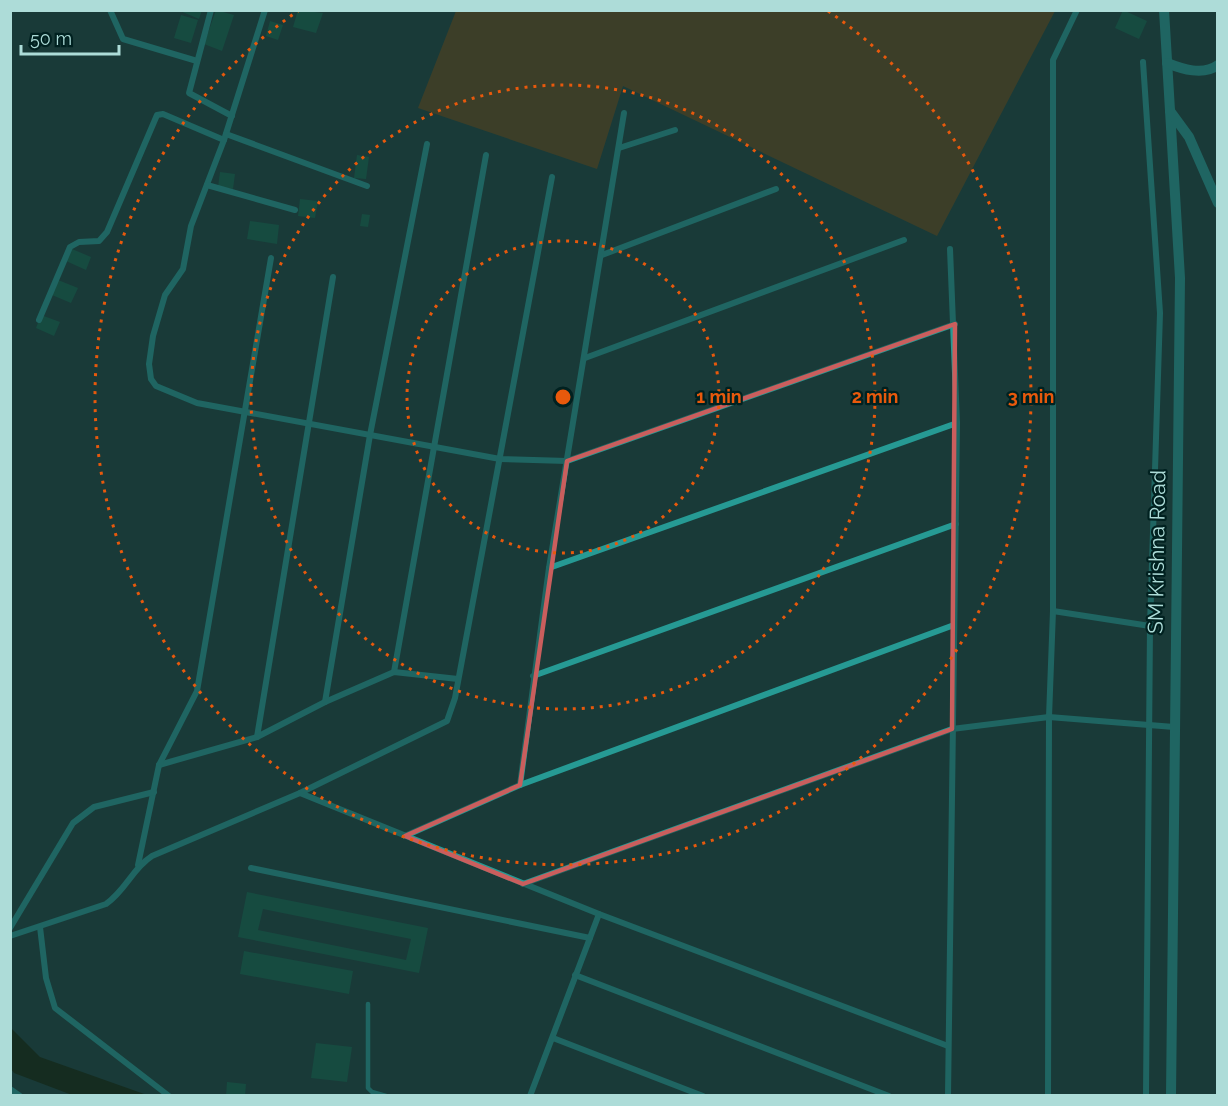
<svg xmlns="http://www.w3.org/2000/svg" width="1228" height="1106" font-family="Raleway,sans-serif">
	<rect width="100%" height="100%" fill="#193a38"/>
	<path fill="#664416" d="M456,11v-1l599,1 -118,225 -314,-150 -26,83 -179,-61z"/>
	<path fill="#101c03" d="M11,1028l29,29 107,38h-75l-58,-22 -3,-4z"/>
	<g fill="#135f4a" fill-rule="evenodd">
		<path d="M178,10h24l-3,9z"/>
		<path d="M216,10l18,5 -12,36 -18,-7z"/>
		<path d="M298,10l25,3 -7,20 -23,-6z"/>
		<path d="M1123,10l24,11 -8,18 -24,-11z"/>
		<path d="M181,15l17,5 -7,23 -17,-5z"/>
		<path d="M270,21l13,4 -5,15 -12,-4z"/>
		<path d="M357,155l12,2 -3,22 -12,-1z"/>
		<path d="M220,172l15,2 -2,15 -15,-2z"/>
		<path d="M300,199l18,2 -3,17 -17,-2z"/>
		<path d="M362,214l8,1 -2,12 -8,-1z"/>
		<path d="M250,221l29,4 -2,19 -30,-5z"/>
		<path d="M72,249l19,8 -5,13 -20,-9z"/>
		<path d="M58,280l20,8 -7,15 -19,-8z"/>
		<path d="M41,315l19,7 -6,14 -18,-8z"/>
		<path d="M247,892l181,36 -9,45 -181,-36zM263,909l148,30 -5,21 -148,-30z"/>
		<path d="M244,951l109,20 -4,23 -109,-20z"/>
		<path d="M316,1043l36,4 -5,35 -36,-4z"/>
		<path d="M227,1082l19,2 -1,12h-19z"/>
	</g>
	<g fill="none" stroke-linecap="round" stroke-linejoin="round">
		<path stroke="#269a94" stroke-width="4.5" d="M368,1004v84l4,4 14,4"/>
		<g stroke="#269a94" stroke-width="6">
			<path d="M110,10l13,29 74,22"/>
			<path d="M211,10l-22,83 43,23"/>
			<path d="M265,10l-41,130 -33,86 -8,43 -18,26 -12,41 -4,28 2,15 5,7 41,17 303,56 67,2 388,-137"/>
			<path d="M1143,62l17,251 -10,313 -4,470"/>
			<path d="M226,134l141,52"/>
			<path d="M619,148l56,-18"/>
			<path d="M207,185l88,25"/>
			<path d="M602,255l174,-66"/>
			<path d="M39,320l31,-73 9,-5 20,-1 8,-9 50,-117 6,-1 61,26"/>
			<path d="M585,358l319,-118"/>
			<path d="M549,568l408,-145"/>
			<path d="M1053,611l97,15"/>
			<path d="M394,672l92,-517"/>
			<path d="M533,676l423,-152"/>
			<path d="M325,702l45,-267 57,-291"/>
			<path d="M257,737l76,-460"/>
			<path d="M159,765l98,-28 68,-35 69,-30 64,7"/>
			<path d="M520,785l29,-217 75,-455"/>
			<path d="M300,793l299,121 349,132"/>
			<path d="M405,836l115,-51 434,-160"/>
			<path d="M138,865l21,-100 38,-74 74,-433"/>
			<path d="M251,868l339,70"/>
			<path d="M523,884l429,-155 97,-12 125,10"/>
			<path d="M40,927l6,51 9,30 114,88"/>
			<path d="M10,928l63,-105 21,-16 60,-15"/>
			<path d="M10,936l96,-32c20,-14 26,-35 46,-48l148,-63 147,-72 8,-23 97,-521"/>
			<path d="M575,975l314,121"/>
			<path d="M553,1038l150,58"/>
			<path d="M10,1089l10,7"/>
			<path d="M530,1096l69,-182"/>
			<path d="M948,1096l9,-673 -7,-174"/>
			<path d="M1048,1096l1,-379 4,-106v-551l24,-50"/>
		</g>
		<g stroke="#269a94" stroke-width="10">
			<path d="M1164,10l16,268 -9,818"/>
			<path d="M1167,63c15,6 36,13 51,2"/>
			<path d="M1170,111l19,26 29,66"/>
		</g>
	</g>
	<path d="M0 0H1228V1106H0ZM955,324l-3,405 -429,155 -118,-48 115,-51 47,-324z" fill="#193a38" fill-opacity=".55" fill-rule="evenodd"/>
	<path fill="none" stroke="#ca5e5d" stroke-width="4.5" stroke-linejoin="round" d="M955,324l-3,405 -429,155 -118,-48 115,-51 47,-324z"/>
	<g fill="none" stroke="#e8590c" stroke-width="3" stroke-dasharray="3 6">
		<circle cx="563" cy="397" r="156"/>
		<circle cx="563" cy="397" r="312"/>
		<path d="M828 11A468 468 0 1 1 298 11"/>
	</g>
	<g text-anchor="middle" stroke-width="4.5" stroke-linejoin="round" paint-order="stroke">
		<g font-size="21" fill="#addcd8" stroke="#002120">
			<text transform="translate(1157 552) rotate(-89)" y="7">SM Krishna Road</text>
		</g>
	</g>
	<circle cx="563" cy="397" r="9" fill="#e8590c" stroke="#002120" stroke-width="3"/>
	<g font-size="18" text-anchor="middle" font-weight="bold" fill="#e8590c" stroke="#002120" stroke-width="4.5" stroke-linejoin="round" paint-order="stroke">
		<text x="719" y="403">1 min</text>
		<text x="875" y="403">2 min</text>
		<text x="1031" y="403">3 min</text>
	</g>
	<rect width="1228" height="1106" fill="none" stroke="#addcd8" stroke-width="24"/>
	<path d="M21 45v9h98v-9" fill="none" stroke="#addcd8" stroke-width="3"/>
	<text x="30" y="45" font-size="18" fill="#addcd8" stroke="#002120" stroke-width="4.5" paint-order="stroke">50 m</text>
</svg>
